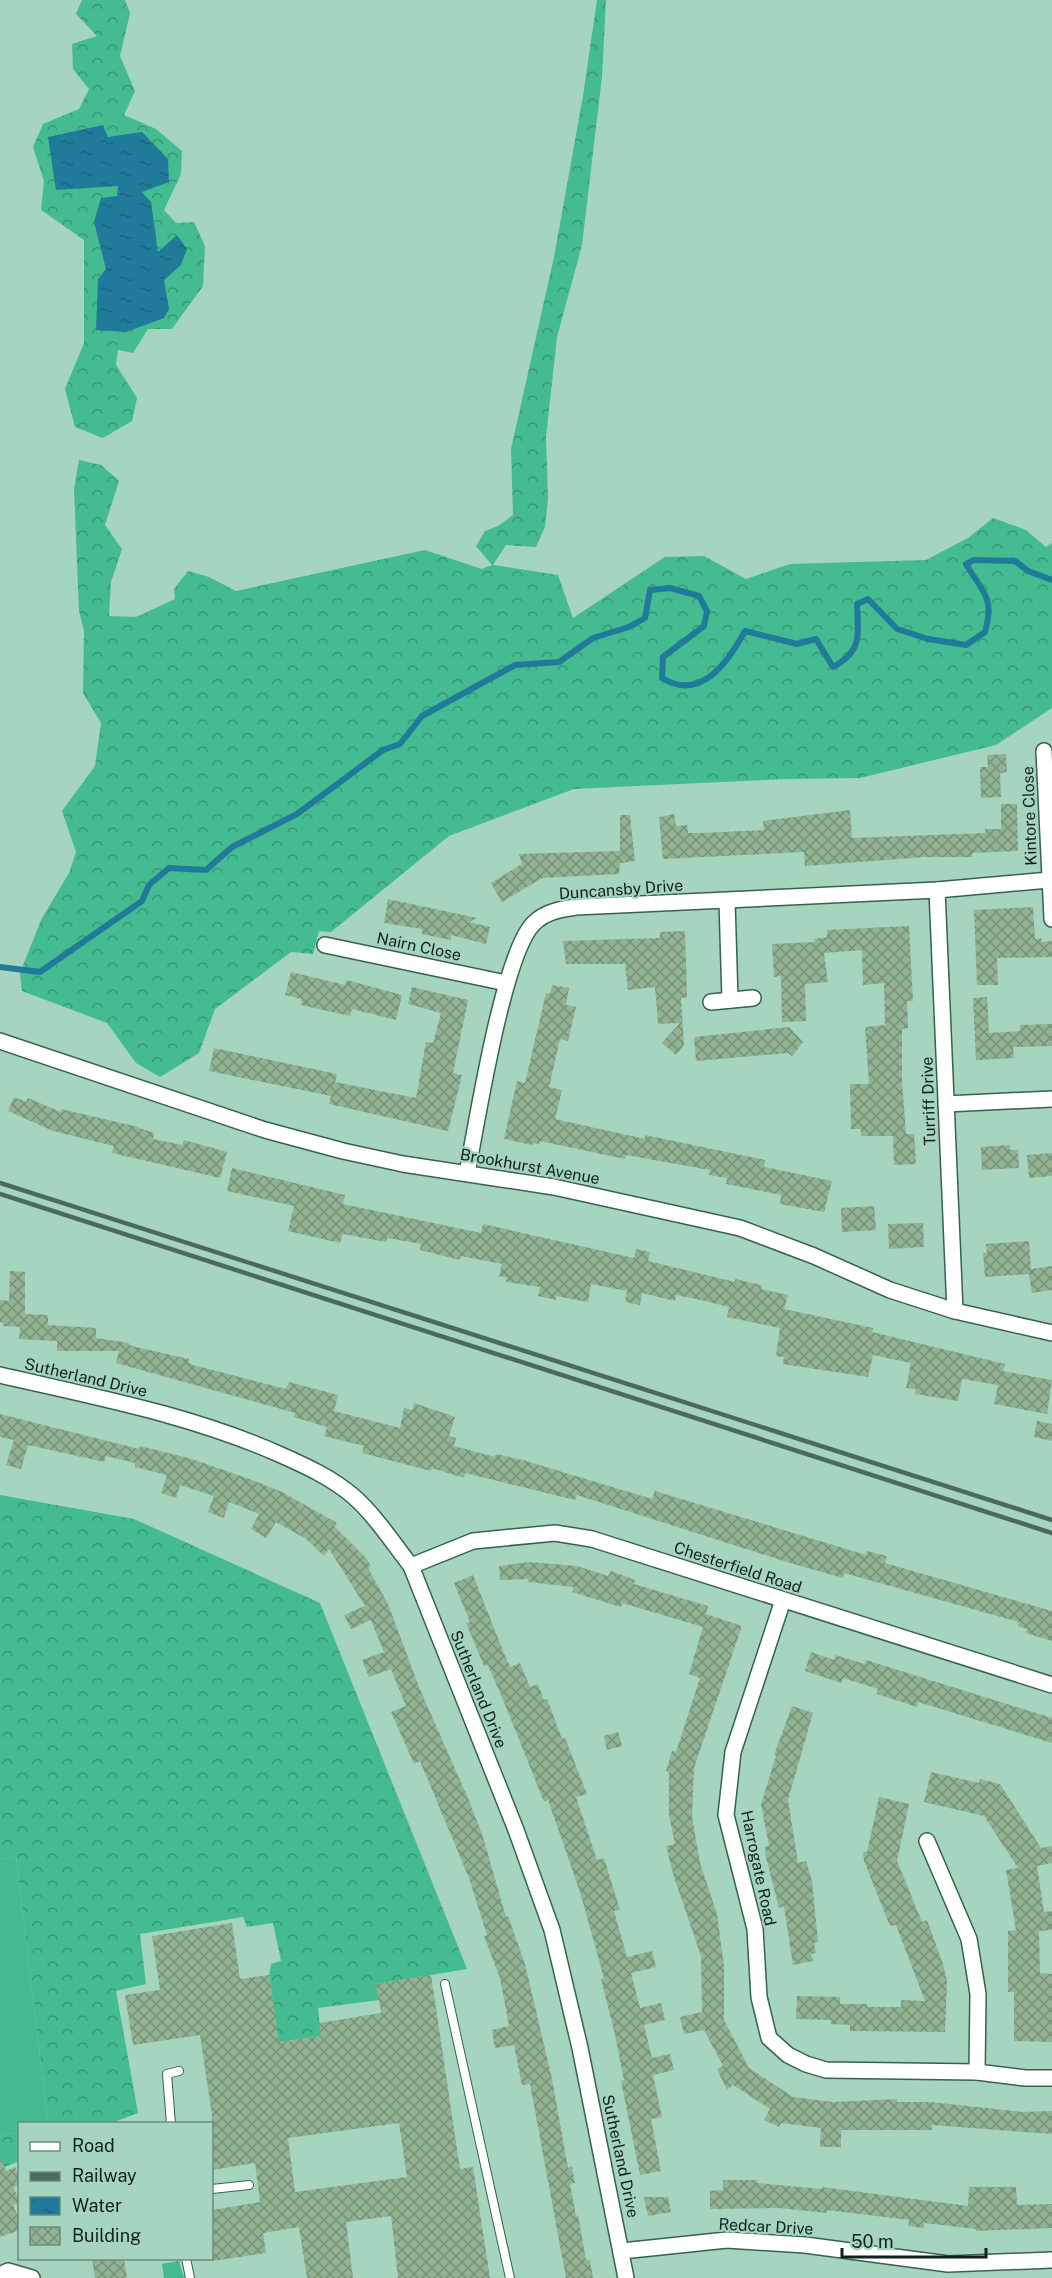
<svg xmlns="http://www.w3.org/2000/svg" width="1052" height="2278" font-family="'Public Sans',sans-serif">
	<defs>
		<pattern id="forest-crowns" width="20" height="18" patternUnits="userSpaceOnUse" patternTransform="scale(1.5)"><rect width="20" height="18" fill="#44bb90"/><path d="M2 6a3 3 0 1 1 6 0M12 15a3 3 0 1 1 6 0" fill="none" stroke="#379875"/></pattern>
		<pattern id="water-ripples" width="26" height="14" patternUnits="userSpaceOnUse" patternTransform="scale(1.5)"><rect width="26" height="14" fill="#1f7b99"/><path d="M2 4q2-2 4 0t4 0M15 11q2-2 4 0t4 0" fill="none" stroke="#1a647c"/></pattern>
		<pattern id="building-cross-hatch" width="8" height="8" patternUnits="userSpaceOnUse" patternTransform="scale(1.5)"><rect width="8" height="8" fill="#92b393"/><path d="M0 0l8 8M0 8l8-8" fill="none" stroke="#769177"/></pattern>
	</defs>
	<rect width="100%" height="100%" fill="#a5d4bf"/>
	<g fill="url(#forest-crowns)">
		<path d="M82,0h43l5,13 -10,43 15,35 -11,24 32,14 26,22 -1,23 -17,36 12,13 18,-1 11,24 -2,40 -31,43h-24l-15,24 -15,-3 -2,15 21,33 -5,23 -29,17 -28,-11 -10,-38 19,-46v-103l-43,-30 3,-29 -11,-34 10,-23 36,-15 10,-20 -16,-20 -1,-25 25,-8 -21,-22z"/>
		<path d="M597,0h9l-4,77 -20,168 -25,92 -11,100 2,61 -3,29 -9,20 -30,-2 -13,20 65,10 15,43 92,-61 39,-1 42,23 44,-15 136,-4 42,-22 25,-20 33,12 20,17 6,-4v165l-56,37 -136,33 -73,1 -213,10 -125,47 -118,96 -12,-1 -6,23 -22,-2 -76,57 -16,44 -39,24 -24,-14 -29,-40 -85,-32 -2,-18 21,-53 28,-47 7,-21 -14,-41 33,-45 6,-43 -18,-30 1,-62 -5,-20 -5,-122 5,-29 22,5 18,16 -14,44 17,24 -11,33 -2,34 27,1 39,-18 -1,-10 14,-18 21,6 27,14 189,-41 57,19 10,-4 -16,-19 9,-15 13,-5 15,-11 -2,-66 43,-192 29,-161z"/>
		<path d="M0,1495l134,24 186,84 147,366 -90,15 2,16 -61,8 3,28 -56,8 11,-20 -7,-49 2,-11 10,-3 -8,-38 -26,4 -4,-10 -103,17 6,50 -30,7 22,122 -26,10h-64l-32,-266 -16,2z"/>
		<path d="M19,2133v28l-19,8v-34z"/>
		<path d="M179,2261l5,17h-20l-2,-14z"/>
	</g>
	<path fill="#44bb90" d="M16,1857l32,266 -28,1 -1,9 -19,2v-276z"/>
	<path fill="url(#water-ripples)" d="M103,125l5,12 34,-5 26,27 1,23 -27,10 9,10 7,50 19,-17 10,14 -6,16 -17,15 5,29 -5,9 -38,14 -30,-2 2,-51 8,-10 -12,-47 7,-24 16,-2 1,-10 -62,4 -8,-53z"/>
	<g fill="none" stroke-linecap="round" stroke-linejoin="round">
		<path stroke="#1f7b99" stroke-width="6" d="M0,967l40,5 102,-71 7,-16 20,-17 37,2 26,-23 65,-33 86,-64 17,-6 22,-28 93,-51 44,-3 34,-24 36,-11 16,-9 5,-28 20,-2 29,8 8,15 -3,15 -41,31 -1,21c39,24 66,-16 83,-47l52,13 19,-5 17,28c30,-16 25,-32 24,-63l11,-5 29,30 31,10 38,6 19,-13c10,-35 -2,-39 -19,-68l8,-4 41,1 13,10 24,9"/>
	</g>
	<g fill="url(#building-cross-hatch)" fill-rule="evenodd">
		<path d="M1006,754l1,18 -7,1 1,24 -20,1 -1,-31h8l-1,-12z"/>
		<path d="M1001,804h16l1,47 -46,2v4h-46l-121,9 -1,-14 -141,7 -4,-42 15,-3 2,12 11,-1 1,8h14l62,-3 -1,-9 87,-11 2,28 133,-5v-4h16z"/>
		<path d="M620,815h10l5,46 -15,2 -1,11 -77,4 -40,24 -11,-19 31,-19 -3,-10 101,-3z"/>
		<path d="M388,899l89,19 -8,4 21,5 -4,17 -35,-9v5l-29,-6v-5l-38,-6z"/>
		<path d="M1033,907l2,32 6,-1 1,4 10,-1v16l-55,1 1,27h-21l-3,-75z"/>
		<path d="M909,926l4,75h-6l1,27 -6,1v52l4,53h8l2,30 -22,1 -1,-29h-32v-7h-10l-1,-45h19l-4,-57 20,-2 -1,-42 -21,2 -1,-35 -38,3 4,29 -23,2 1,37 -24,1 -1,-46 -7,1 -2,-33 43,-2 -1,-3 13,-2v-7z"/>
		<path d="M685,931l2,66 -6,1 3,47 -8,10 -14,-12 18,-20 -22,1 -3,-37 -27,3 -3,-26h-59l-3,-23 97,-3v-6z"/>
		<path d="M291,972l54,13 2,-5 55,15 -6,25 -44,-11 -2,7 -49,-11 1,-6 -17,-4z"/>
		<path d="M552,985l17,3 -3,17 10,2 -8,34 -8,-2 -11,48 13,3 -7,29 90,20v-4l120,25 -1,7 68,14 -8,31 -44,-8 1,-9 -55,-11 1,-6 -18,-3 1,-5 -84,-15 -1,4 -85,-18v3l-7,-1 -1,2 -28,-6 13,-58 8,2 21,-90 4,1z"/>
		<path d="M412,987l56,13 -15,73 9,2 -14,56 -119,-27 2,-8 -122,-25 5,-23 123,26 -2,8 81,16 10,-56 7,1 8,-30 -33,-9z"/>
		<path d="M987,997l2,36 31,-2v-6l32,-1v22l-39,1 1,11 -38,2 -3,-62z"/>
		<path d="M789,1027l14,15 -11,14 -4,-3 -92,8 -2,-24z"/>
		<path d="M14,1097l12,5 2,-4 33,14v-3l73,17 20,7 -1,6 30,6 1,-5 43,12 -7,26 -108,-25 2,-7 -61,-15 -45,-20z"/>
		<path d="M1010,1145v5h8l1,18 -37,2 -1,-23z"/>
		<path d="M1052,1153v23l-23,2 -2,-23z"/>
		<path d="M232,1168l113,27 -2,9 138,29 2,-9 151,34 2,-9 14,3 -2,9 87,21v-3l27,6 -1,4 27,6 -4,14 89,19 -1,4 133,32 -2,7 49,9 -5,34 -53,-10 4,-19 -36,-6 -4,22 -43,-7 1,-5 -10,-1 5,-25 -38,-8 -5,22 -85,-13 1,-7 -8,-1 4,-28 -53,-11 2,-10 -28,-7 -25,-5 -1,6 -33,-8 -2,12 -15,-3 2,-11 -36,-7 -3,18 -32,-6v4l-18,-4 2,-9 -34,-5 1,-4 -8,-2 3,-12 -41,-8 -1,4 -40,-10 1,-6 -34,-6 -1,4 -43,-8 -3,9 -52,-12 6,-25 -67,-15z"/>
		<path d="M874,1206l2,24 -34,2 -1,-24z"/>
		<path d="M923,1223l1,24 -35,2 -1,-25z"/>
		<path d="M1029,1241l2,28 21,-3v24l-20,3 -3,-19 -44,3 -2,-24h4l-1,-9z"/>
		<path d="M10,1271l15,1v42l23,1v10l48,3v10l33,5v2l7,2 53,12 -1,3 5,3 93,24 3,-7 49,13 -4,16 66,17 4,-20 9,2 1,-7 41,14 -6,19 7,2 -2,8 41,11 1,-3 27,6 129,39 3,-8 211,64 1,-4 20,5 -2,7 167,48v30l-26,-8 1,-4 -9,-3 1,-4 -175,-49 -1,5 -53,-15 -213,-68 -2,5 -110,-27 -1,5 -32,-10 -1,3 -69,-18 2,-7 -40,-10 3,-9 -33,-10 1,-4 -179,-50 3,-12h-62v-10l-38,-2 1,-12 -17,-1 1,-3 -4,-1v-22l9,1z"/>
		<path d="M0,1414l139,35 1,-3 52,13 63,22 27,11 55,31 -3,3 32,32 5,8 -3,2 20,36 31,83 51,116 13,34 23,80 2,-1 17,48 27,115 16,89 4,-1 3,16 -5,1 6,32 2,-1 8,45h4l3,18h-27l-36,-194 -8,1 -8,-40 -19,3 -3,-18 17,-4 -9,-48 -16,-42 3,-1 -18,-57 -49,-117 -6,3 -23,-52 15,-6 -15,-37 -22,8 -7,-17 22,-8 -13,-32 -20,9 -7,-14 21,-9 -36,-57 -5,7 -18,-17 -30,-17 -10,16 -15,-9 8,-15 -30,-12 -5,16 -16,-6 6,-16 -34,-11 -4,13 -15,-5 6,-18 -32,-8v-4l-29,-7 -2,6 -76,-17 -7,24 -15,-4 8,-25 -14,-3z"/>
		<path d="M1037,1421l15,3v17l-18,-4z"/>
		<path d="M529,1562l48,4 31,10 3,-5 24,9 -1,4 74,22 -2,8 36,12 -48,142 -2,49 8,46 17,51 7,52v54l25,48 44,29 40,5 64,-3v3h34l91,10 30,-1v23l-120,-9v5h-91v17h-21l1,-19 -40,-5 -2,4 -15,-7 6,-11 -37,-24 -6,5 -10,-21 6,-3 -19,-36 -20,4 -4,-17 22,-5 -1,-56 -27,-79 -8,-31 9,-2 -6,-29v-43l-3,-1 6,-20 4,1 24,-74 -11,-4 14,-47 -81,-24 -1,4 -49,-15 2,-5 -46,-5v-3l-28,1 -1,-14z"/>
		<path d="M473,1575l34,86 4,6 9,-4 10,24 8,-3 6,16 3,-1 15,40 3,-1 22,56 -11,3 21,63 7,-2 16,52 -6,1 13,46 25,-6 4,16 -25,6 9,35 21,-5 4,17 -21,5 8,33 18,-4 4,16 -21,5 9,42 -11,2 10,52 -21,4 -19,-94 3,-1 -10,-50 -13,-51 3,-1 -24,-86 -32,-92 -4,2 -38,-95 -18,-42 -4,1 -18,-43 4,-1 -16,-39z"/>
		<path d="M811,1652l23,8 1,-5 30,9 1,-4 186,58v25l-134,-41 -1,5 -40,-13 1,-5 -35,-11 -2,5 -36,-12z"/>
		<path d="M792,1706l21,7 -25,87 10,63 8,-2 6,20 6,61 -4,1 2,10 -5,1 2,7 -20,4 -9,-59 -5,2 -13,-51 -1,-10 4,-1 -8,-42 15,-48 -2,-1z"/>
		<path d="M618,1732l4,14 -15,4 -3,-14z"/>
		<path d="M931,1772l48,11 1,-4 20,5 41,64 11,-2v17l-15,3 7,46 8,-1v19l-13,1 1,42 12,1v68l-38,-1v-49h-6v-61l8,-1 -10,-60 12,-2 -34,-52 -60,-14z"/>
		<path d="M879,1797l30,7 -12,57 25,61 5,-2 16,44 4,17 -2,51 -95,-1v-6l-19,-1v-4l-35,-1 1,-23 43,1v7h27v3h34v-7l24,1 -29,-76 -6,1 -26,-65 -1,-9h4z"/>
		<path d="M232,1923l8,56 29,-4 10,67 42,-6 -2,-13 62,-10 -5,-29 55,-9 29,194 13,-2 17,111h-92l-7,-62 -45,6 7,56h-46l-8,-51 -36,6 3,20 -54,8v-51l48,-8 -5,-39 -43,7v-55l-12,-80 -67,10 -8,-50 35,-5 -8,-54zM399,2123l8,54 -112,15 -7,-54z"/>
		<path d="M0,2157l6,14 9,-4 5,12v5l-7,3 7,15 -7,3 7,16v9l-20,7z"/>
		<path d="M723,2180h34v3l65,6v-2l146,19 1,-19h47l1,18 35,-1v24l-76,3v-2l-52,-6v5l-16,-2 1,-6 -82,-10v3l-48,-5 -69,1v-18l13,-1z"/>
		<path d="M644,2197h24l3,15 -23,4z"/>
		<path d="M92,2259h32l3,19h-32z"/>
	</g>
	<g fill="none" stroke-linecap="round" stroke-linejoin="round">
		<defs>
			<g id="service">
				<path d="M445,1984l65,294"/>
				<path d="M171,2124l-4,-50 12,-3"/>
				<path d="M212,2189l37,-4"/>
				<path d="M186,2258l4,20"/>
			</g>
			<g id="minor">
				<path d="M1044,751l8,168"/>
				<path d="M937,890l18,421"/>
				<path d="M727,901l3,99"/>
				<path d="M325,945l181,38"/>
				<path d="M711,1002l42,-4"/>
				<path d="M0,1041l265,89 78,21 60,13 151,23 186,41 74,28 76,34 65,21 97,22"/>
				<path d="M946,1104l106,-5"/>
				<path d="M467,1173c10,-50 36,-220 67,-250 11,-11 27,-14 42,-16l361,-17 112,-10"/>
				<path d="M0,1375c95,22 192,40 281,80 25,11 51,23 72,41 22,19 40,47 58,70l105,264 36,100 28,118 46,230"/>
				<path d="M411,1566l62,-25 82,-8 37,6 460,146"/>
				<path d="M783,1600l-50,152 -7,63 29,114 4,68 10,41 19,17 18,9 20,6 151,2 48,6h27"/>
				<path d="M927,1841l42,98 9,55 -1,78"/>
				<path d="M622,2251l105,-11 78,5 143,19 104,-4"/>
				<path d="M0,2275l8,-4 24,7"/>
			</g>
		</defs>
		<use href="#service" stroke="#376250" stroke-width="10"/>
		<use href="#minor" stroke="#376250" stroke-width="18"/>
		<use href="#service" stroke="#fff" stroke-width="8"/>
		<use href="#minor" stroke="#fff" stroke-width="15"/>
		<g stroke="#4c695d" stroke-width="4.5">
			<path d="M0,1183l1052,337"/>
			<path d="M0,1194l1052,339"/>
		</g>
	</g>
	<g text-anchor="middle" stroke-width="4.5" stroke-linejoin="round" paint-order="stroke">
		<g font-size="16" fill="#10221b" stroke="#a5d4bf">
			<text transform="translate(1029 816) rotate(-92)" y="6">Kintore Close</text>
			<text transform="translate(621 889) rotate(-4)" y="6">Duncansby Drive</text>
			<text transform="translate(419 946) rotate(12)" y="6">Nairn Close</text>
			<text transform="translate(928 1101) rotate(-92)" y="6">Turriff Drive</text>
			<text transform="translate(530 1166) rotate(10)" y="6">Brookhurst Avenue</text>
			<text transform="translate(86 1377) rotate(13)" y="6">Sutherland Drive</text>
			<text transform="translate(738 1567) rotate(18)" y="6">Chesterfield Road</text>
			<text transform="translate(479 1689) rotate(68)" y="6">Sutherland Drive</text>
			<text transform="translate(759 1868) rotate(78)" y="6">Harrogate Road</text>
			<text transform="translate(621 2156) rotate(78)" y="6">Sutherland Drive</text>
			<text transform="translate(766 2226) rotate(3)" y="6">Redcar Drive</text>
		</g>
	</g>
	<rect x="18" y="2122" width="195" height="138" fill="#a5d4bf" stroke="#698d7d" stroke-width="1.5"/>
	<rect x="30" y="2142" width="30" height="9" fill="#ffffff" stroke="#698d7d" stroke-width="1.5"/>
	<text x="72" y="2152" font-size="18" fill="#10221b">Road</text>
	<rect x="30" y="2172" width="30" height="9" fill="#4c695d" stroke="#698d7d" stroke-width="1.5"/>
	<text x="72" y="2182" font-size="18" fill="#10221b">Railway</text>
	<rect x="30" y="2197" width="30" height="18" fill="url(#water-ripples)" stroke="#698d7d" stroke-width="1.5"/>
	<text x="72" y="2212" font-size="18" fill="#10221b">Water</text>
	<rect x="30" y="2227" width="30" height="18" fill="url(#building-cross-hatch)" stroke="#698d7d" stroke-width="1.5"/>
	<text x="72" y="2242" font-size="18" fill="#10221b">Building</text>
	<path d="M842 2248v9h144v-9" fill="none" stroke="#10221b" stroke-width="3"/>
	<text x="851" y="2248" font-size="18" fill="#10221b" stroke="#a5d4bf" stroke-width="4.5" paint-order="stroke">50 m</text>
</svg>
